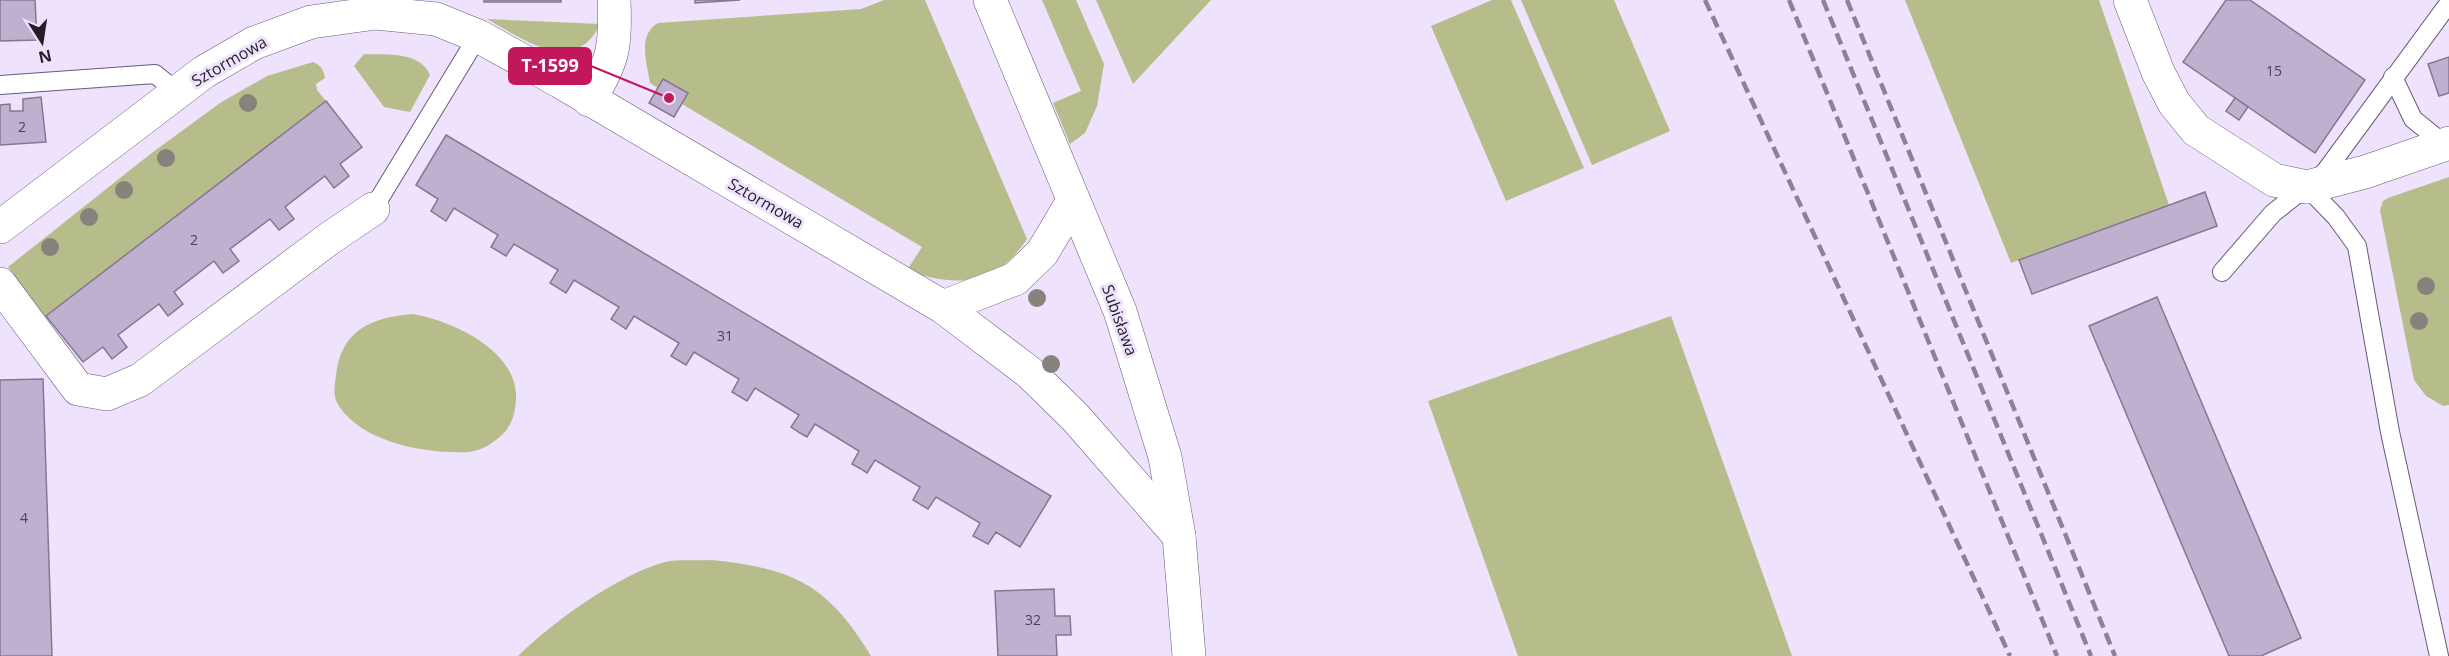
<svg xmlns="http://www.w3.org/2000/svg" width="2449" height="656" font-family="'Open Sans',sans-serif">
	<rect width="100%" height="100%" fill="#efe2fd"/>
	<g fill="#b6bd8b">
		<path d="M884,0h41l102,239c-31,47 -71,49 -120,31l15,-23 -240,-143 6,-11 -24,-14 -6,9 -8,-5c-3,-20 -13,-48 8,-60l203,-14z"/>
		<path d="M1042,0h34l28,64 -7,42 -12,27 -15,11 -17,-41 28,-12z"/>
		<path d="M1096,0h115l-78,84z"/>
		<path d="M1492,0h19l73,168 -78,33 -75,-175z"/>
		<path d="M1521,0h93l56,131 -78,34z"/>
		<path d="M1905,0h194l70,205 -158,58z"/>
		<path d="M487,19l113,5c-25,54 -79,14 -113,-5z"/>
		<path d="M364,54c23,1 56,-3 66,21l-20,37 -26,-5 -30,-41z"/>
		<path d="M313,62c8,3 11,8 12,16l-9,6 1,6 9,11 -280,215 -5,-1 -33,-48 141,-112 71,-52 47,-27z"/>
		<path d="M2449,177v228l-6,1 -17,-10 -12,-16 -34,-170 3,-9 5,-3z"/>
		<path d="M413,314c40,7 106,37 103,86 -1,13 -4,25 -13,34 -10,9 -21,17 -35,18 -41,2 -105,-9 -129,-46 -7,-10 -4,-20 -3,-31 5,-45 36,-58 77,-61z"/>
		<path d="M1671,316l121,340h-274l-90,-255z"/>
		<path d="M711,560c81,8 117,24 160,96h-353c36,-35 98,-80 147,-94 14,-3 32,-1 46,-2z"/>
	</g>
	<g fill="#bfb0d0" stroke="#857794" stroke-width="1.5">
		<path d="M0,0h35l2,40 -37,1z"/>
		<rect x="484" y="0" width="77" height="2"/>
		<path d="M695,0h45l-45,3z"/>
		<path d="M2226,0h24l115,80 -50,73 -132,-91z"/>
		<path d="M2449,57v36l-10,3 -11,-32z"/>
		<path d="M663,79l25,14 -14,24 -25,-14z"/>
		<path d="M41,97l5,45 -46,3v-40l10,-1v7h13v-12z"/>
		<path d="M2235,98l13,9 -9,13 -13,-9z"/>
		<path d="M326,101l36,46 -22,17 9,12 -15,12 -9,-12 -40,31 9,12 -15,11 -9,-11 -40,30 9,12 -16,12 -9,-12 -40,31 9,12 -15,12 -9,-12 -41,31 9,12 -15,12 -9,-12 -20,15 -37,-46z"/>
		<path d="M446,135l605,361 -31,51 -24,-15 -8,12 -15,-8 7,-13 -44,-26 -8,12 -15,-9 7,-13 -45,-27 -8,13 -6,-4 -9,-5 7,-13 -44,-27 -8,13 -7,-4 -9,-6 8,-12 -44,-27 -8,13 -15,-9 7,-13 -45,-27 -8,13 -15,-9 8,-13 -45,-27 -8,13 -15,-10 8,-12 -45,-27 -8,13 -16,-10 8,-13 -44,-26 -8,12 -15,-9 7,-12 -44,-27 -8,13 -15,-10 7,-12 -22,-14z"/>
		<path d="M2205,192l12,34 -185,68 -13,-34z"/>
		<path d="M2157,297l144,341 -40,18h-32l-140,-330z"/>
		<path d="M43,379l9,277h-52v-276z"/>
		<path d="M1054,589l1,27h15l1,19h-15l1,21h-59l-3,-65z"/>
	</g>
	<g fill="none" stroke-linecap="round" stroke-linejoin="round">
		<defs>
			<g id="lane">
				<path d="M2393,77l20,42 31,25"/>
				<path d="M0,85l155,-11 22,18"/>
				<path d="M2307,187l29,30 21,29 33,186 49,224"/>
				<path d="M373,209l105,-173"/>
				<path d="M2222,272l51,-59 52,-41 124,-169"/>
			</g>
			<g id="street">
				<path d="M990,0l130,311 45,146 14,79 10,120"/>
				<path d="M2130,0l28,72 16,31 22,27 78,50 33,7 58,-15 84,-29"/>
				<path d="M589,100c25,-40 27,-54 25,-100"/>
				<path d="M0,227l204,-155 50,-29 57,-21 65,-9 60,6 42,17 83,46 382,225 87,66 45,44 104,119"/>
				<path d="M0,284l78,105 29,5 33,-14 190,-142 43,-29"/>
				<path d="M943,307l72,-28 27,-26 31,-52"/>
			</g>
		</defs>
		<use href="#lane" stroke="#685b77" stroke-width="20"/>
		<use href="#street" stroke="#685b77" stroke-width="34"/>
		<use href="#lane" stroke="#fff" stroke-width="18"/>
		<use href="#street" stroke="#fff" stroke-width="33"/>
		<g stroke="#8c8296" stroke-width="4.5" stroke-dasharray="12 6" stroke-linecap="butt">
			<path d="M1705,0l305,656"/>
			<path d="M1789,0l268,656"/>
			<path d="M1823,0l268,656"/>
			<path d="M1847,0l268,656"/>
		</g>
	</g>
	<g fill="#86827c">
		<circle cx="248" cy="103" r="9"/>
		<circle cx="166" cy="158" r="9"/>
		<circle cx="124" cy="190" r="9"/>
		<circle cx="89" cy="217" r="9"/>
		<circle cx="50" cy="247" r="9"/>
		<circle cx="2426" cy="286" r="9"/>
		<circle cx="1037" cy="298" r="9"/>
		<circle cx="2419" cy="321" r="9"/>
		<circle cx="1051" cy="364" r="9"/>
	</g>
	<g text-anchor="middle" stroke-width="6" stroke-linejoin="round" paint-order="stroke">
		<g font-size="14" fill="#4b4254">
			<text x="2274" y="76">15</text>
			<text x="22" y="132">2</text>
			<text x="194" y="245">2</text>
			<text x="725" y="341">31</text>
			<text x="24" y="523">4</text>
			<text x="1033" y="625">32</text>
		</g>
		<g font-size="16" fill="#241e2a" stroke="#efe2fd">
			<text transform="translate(229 61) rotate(-30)" y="6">Sztormowa</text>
			<text transform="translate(766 203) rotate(30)" y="6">Sztormowa</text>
			<text transform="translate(1120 320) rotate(70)" y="6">Subisława</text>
		</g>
	</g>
	<path fill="none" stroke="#c2185b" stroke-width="2" d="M669 98L591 66"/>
	<circle fill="#c2185b" stroke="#efe2fd" stroke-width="2" cx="669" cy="98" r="6"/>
	<rect fill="#c2185b" stroke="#c2185b" stroke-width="2" x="509" y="48" width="82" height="36" rx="6"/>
	<g font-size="18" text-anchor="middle" font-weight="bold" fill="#fff">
		<text x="550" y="72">T-1599</text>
	</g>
	<g transform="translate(42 42) rotate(168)" stroke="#efe2fd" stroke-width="4.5" paint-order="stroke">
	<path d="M0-4.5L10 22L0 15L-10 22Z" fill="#241e2a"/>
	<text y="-9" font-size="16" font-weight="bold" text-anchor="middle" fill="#241e2a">N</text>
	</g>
</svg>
